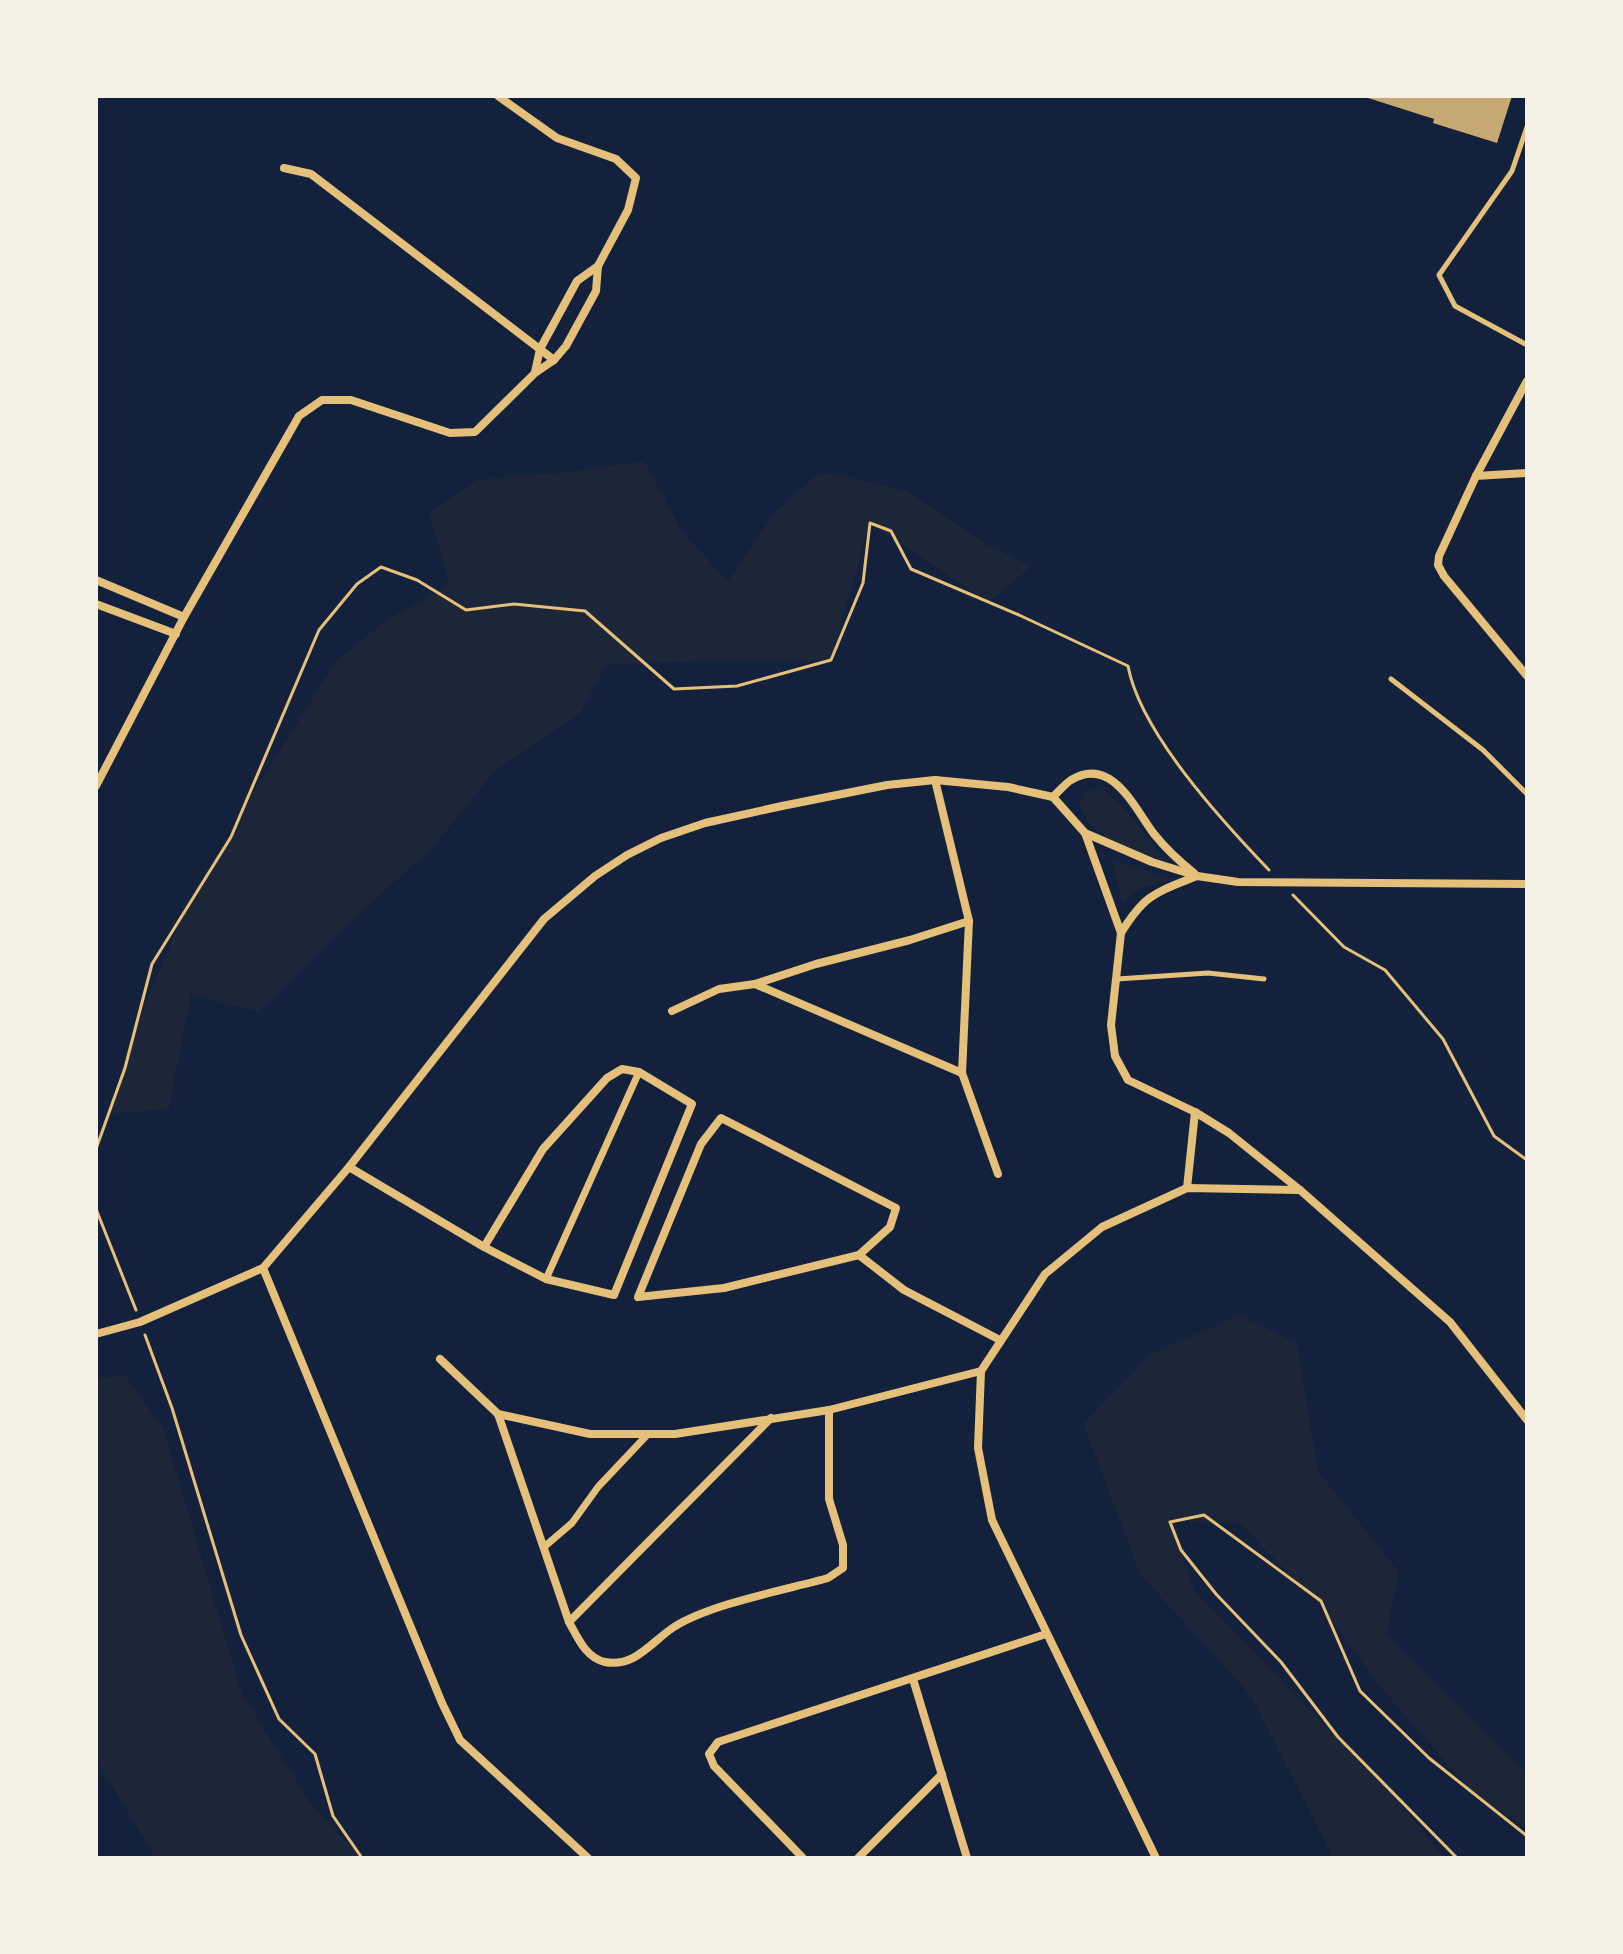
<svg xmlns="http://www.w3.org/2000/svg" width="1623" height="1954" font-family="'PT Sans Narrow',sans-serif">
	<rect width="100%" height="100%" fill="#14213d"/>
	<g fill="#1d2539">
		<path d="M644,461l39,72 45,48 48,-70 44,-39 86,18 77,52 48,25 -42,35 -119,-79 -39,137h-111l-114,5 -26,48 -85,58 -62,76 -90,81 -84,84 -68,-18 -22,115 -61,5 26,-83 49,-117 59,-103 94,-150 53,-43 61,-32 -21,-73 48,-33 98,-9z"/>
		<path d="M1102,788l25,23 38,49c-29,-5 -75,-24 -86,-54l6,-14z"/>
		<path d="M1112,859l61,21 -30,7 -21,14z"/>
		<path d="M1241,1315l56,29 21,127 81,101 -13,63 141,139v54l-53,-34 -97,-111 -51,-71 -88,-91 -68,1 24,68 203,209 47,59h-111l-81,-161 -112,-123 -57,-151 69,-70z"/>
		<path d="M125,1375l38,53 79,266 69,110 51,54h-206l-60,-98v-381z"/>
	</g>
	<path fill="#c6a872" d="M1512,96l-15,47 -64,-20 1,-4 -69,-22z"/>
	<g fill="none" stroke-linecap="round" stroke-linejoin="round">
		<g stroke="#e5c07b" stroke-width="3">
			<path d="M1293,895l51,52 41,23 58,69 51,97 33,24"/>
			<path d="M96,1149l29,-81 27,-104 79,-127 88,-207 38,-46 24,-17 36,13 49,30 48,-6 71,7 89,78 63,-3 94,-26 32,-77 7,-60 21,8 20,38 108,46 109,51c12,66 94,155 141,204"/>
			<path d="M96,1209l40,101"/>
			<path d="M145,1335l27,73 69,227 38,84 36,35 18,62 29,42"/>
			<path d="M1457,1858l-119,-121 -57,-75 -65,-68 -35,-44 -11,-28 34,-7 117,86 39,90 69,67 98,78"/>
		</g>
		<g stroke="#e5c07b" stroke-width="5">
			<path d="M1527,127l-15,44 -73,104 16,31 72,39"/>
			<path d="M1391,679l92,71 44,44"/>
			<path d="M1117,979l91,-6 56,6"/>
		</g>
		<g stroke="#e5c07b" stroke-width="7">
			<path d="M546,1279l93,-207"/>
			<path d="M544,1547l28,-24 26,-36 50,-53"/>
		</g>
		<g stroke="#e5c07b" stroke-width="8">
			<path d="M284,168l27,6 243,186"/>
			<path d="M535,372l5,-23 37,-68 21,-15"/>
			<path d="M1527,381l-51,95 -37,80 -1,9 6,11 83,100"/>
			<path d="M1476,476l51,-3"/>
			<path d="M96,580l88,37"/>
			<path d="M96,604l80,30"/>
			<path d="M935,780l34,141 -7,152 36,101"/>
			<path d="M96,786l88,-169 115,-201 23,-16h29l99,33 25,-1 60,-59 19,-13 12,-14 30,-55 2,-25 30,-56 8,-32 -20,-19 -59,-21 -59,-42"/>
			<path d="M1053,797c5,-5 12,-13 18,-17 41,-25 64,29 83,54 12,15 25,27 40,39"/>
			<path d="M1085,833l36,100 -10,92 4,31 13,24 67,32 34,21 71,57 150,132 77,98"/>
			<path d="M1121,933c24,-39 34,-40 76,-57"/>
			<path d="M755,984l207,89"/>
			<path d="M672,1011l47,-22 36,-5 61,-20 94,-24 59,-19"/>
			<path d="M721,1118l175,90 -6,19 -31,28 -135,33 -86,9 63,-153z"/>
			<path d="M349,1167l135,80 62,32 68,16 78,-191 -53,-32 -17,-3 -15,9 -64,71 -59,98"/>
			<path d="M1187,1188l8,-76"/>
			<path d="M859,1255l45,35 96,50"/>
			<path d="M263,1268l179,435 18,37 128,118"/>
			<path d="M96,1334l44,-12 123,-54 86,-101 195,-248 51,-43 32,-21 34,-17 44,-15 77,-17 105,-21 48,-5 73,7 45,10 32,36 67,29 45,14 41,6 289,2"/>
			<path d="M440,1359l58,55 71,208c9,16 17,36 36,40 30,6 47,-21 69,-35 36,-23 111,-37 154,-49l15,-10v-23l-14,-46v-89"/>
			<path d="M498,1414l92,20h85l154,-24 152,-39"/>
			<path d="M569,1622l202,-204"/>
			<path d="M913,1679l54,179"/>
			<path d="M803,1858l-89,-92 -5,-12 9,-12 328,-108"/>
			<path d="M858,1858l84,-84"/>
			<path d="M1156,1858l-164,-338 -14,-72 3,-77 64,-97 57,-47 85,-39 113,2"/>
		</g>
	</g>
	<rect width="1623" height="1954" fill="none" stroke="#f6f1e7" stroke-width="196"/>
</svg>
